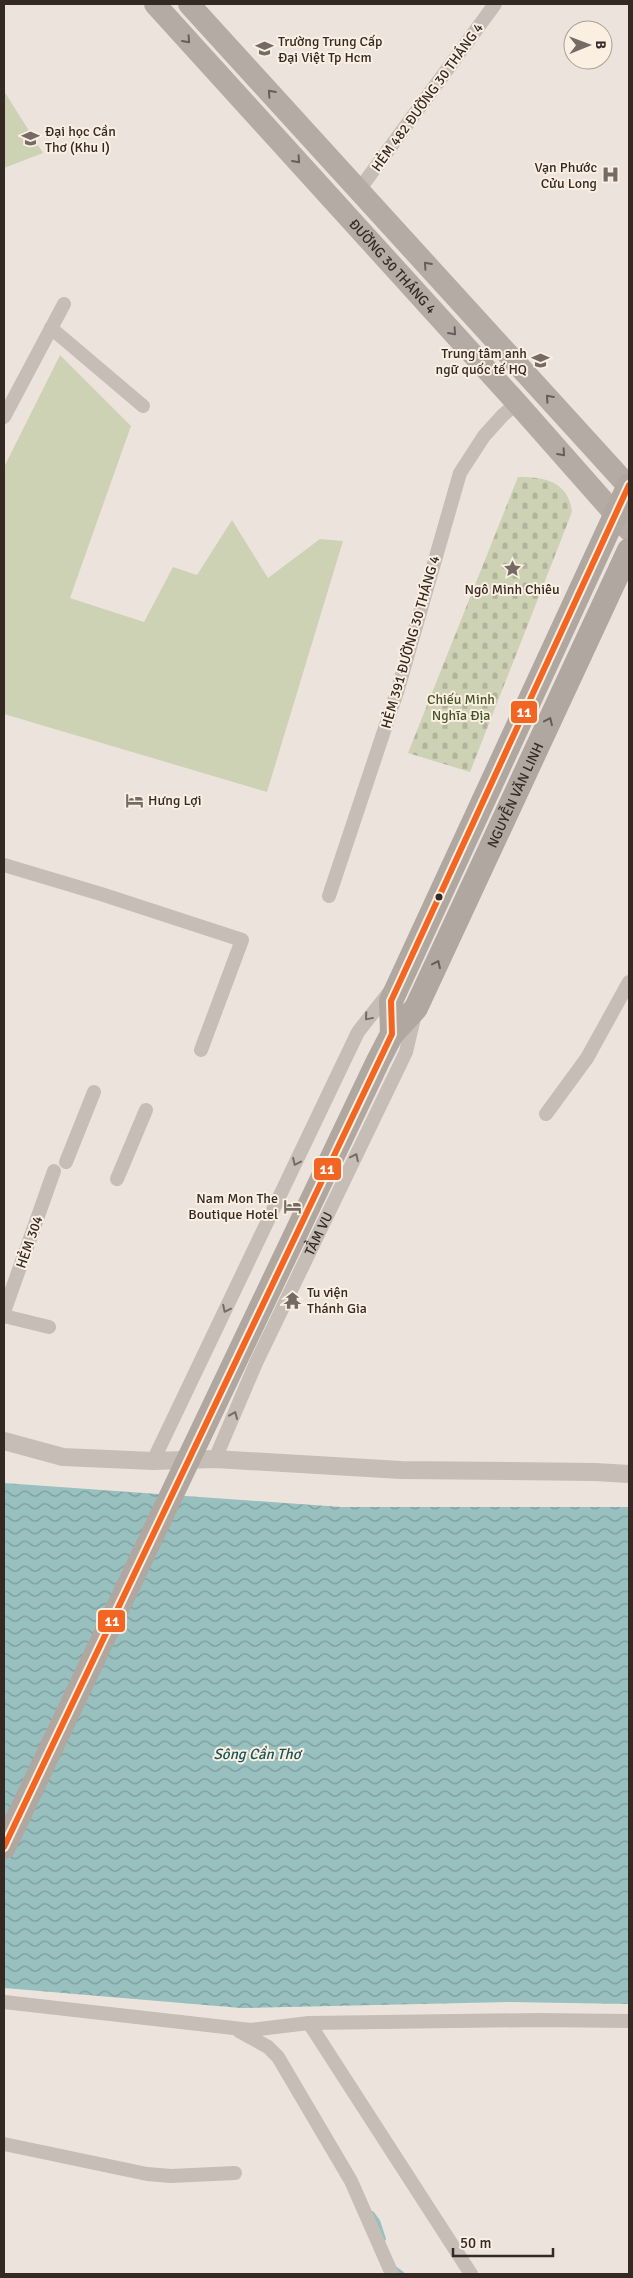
<svg xmlns="http://www.w3.org/2000/svg" width="633" height="2278" font-family="Signika,sans-serif">
	<defs>
		<pattern id="cemetery-stones" width="16" height="16" patternUnits="userSpaceOnUse" patternTransform="scale(1.25)"><rect width="16" height="16" fill="#cdd2b4"/><path d="M2 7V4a2 2 0 0 1 4 0v3zM10 15v-3a2 2 0 0 1 4 0v3z" fill="#b1b49b"/></pattern>
		<pattern id="water-waves" width="16" height="10" patternUnits="userSpaceOnUse" patternTransform="scale(1.25)"><rect width="16" height="10" fill="#97c0bf"/><path d="M0 5q4-4 8 0t8 0" fill="none" stroke="#7c9c9b"/></pattern>
	</defs>
	<rect width="100%" height="100%" fill="#ece4dc"/>
	<g fill="#cdd2b4">
		<path d="M4,91l39,62 -39,15z"/>
		<path d="M60,355l71,71 -61,172 74,24 29,-55 24,8 35,-55 36,58 52,-39 23,2 -76,251 -263,-78v-247z"/>
	</g>
	<path fill="url(#cemetery-stones)" d="M518,477c27,0 50,4 54,35l-102,260 -62,-19z"/>
	<path fill="url(#water-waves)" d="M4,1483l337,24h288v497l-120,-2 -268,6 -237,-20z"/>
	<g fill="none" stroke-linecap="round" stroke-linejoin="round">
		<g stroke="#97c0bf" stroke-width="4">
			<path d="M372,2213l6,8 6,18"/>
			<path d="M395,2268l8,6"/>
		</g>
		<g stroke="#c5bdb6" stroke-width="14">
			<path d="M359,190l136,-186"/>
			<path d="M51,328l92,78"/>
			<path d="M4,417l60,-113"/>
			<path d="M4,865l97,29 141,46 -41,110"/>
			<path d="M329,896l69,-207 62,-216 24,-37 19,-21 14,-12"/>
			<path d="M546,1114l41,-56 42,-76"/>
			<path d="M66,1162l28,-70"/>
			<path d="M117,1179l29,-69"/>
			<path d="M4,1312l50,-141"/>
			<path d="M4,1316l45,11"/>
			<path id="s1" d="M215,1459l41,-96 150,-311 9,-38"/>
			<path d="M153,1461l205,-429 33,-42"/>
			<path d="M4,2002l247,28 58,-7 228,-3 92,1"/>
			<path d="M309,2023l162,251"/>
			<path d="M239,2031l29,16 10,10 73,124 41,93"/>
			<path d="M4,2144l143,30 24,2 64,-3"/>
		</g>
		<path stroke="#c5bdb6" stroke-width="18" d="M4,1441l59,16 90,4 62,-2 186,11 194,2 34,2"/>
		<g stroke="#b4aba5" stroke-width="22">
			<path id="s2" d="M155,4l362,399 112,127"/>
			<path d="M189,4l440,483"/>
		</g>
		<g stroke="#b0a7a0" stroke-width="24">
			<path d="M392,1034l-1,-33 238,-516"/>
			<path id="s3" d="M4,1847l374,-786 14,-27 24,-26 213,-458"/>
		</g>
		<defs>
			<path id="bus-1" d="M4,1847l388,-813 -1,-33 238,-516"/>
		</defs>
		<use href="#bus-1" stroke="#fbefe2" stroke-width="10"/>
		<use href="#bus-1" stroke="#f26522" stroke-width="6"/>
	</g>
	<defs><path id="oneway-chevron" d="M-2-3.5L2.5 0L-2 3.5" fill="none" stroke-width="1.6" stroke-linecap="round" stroke-linejoin="round" transform="scale(1.25)"/></defs>
	<g stroke="#685d58">
		<use href="#oneway-chevron" transform="translate(187 40) rotate(48)"/>
		<use href="#oneway-chevron" transform="translate(271 93) rotate(-132)"/>
		<use href="#oneway-chevron" transform="translate(297 160) rotate(48)"/>
		<use href="#oneway-chevron" transform="translate(427 265) rotate(-132)"/>
		<use href="#oneway-chevron" transform="translate(453 332) rotate(48)"/>
		<use href="#oneway-chevron" transform="translate(549 398) rotate(-132)"/>
		<use href="#oneway-chevron" transform="translate(562 453) rotate(48)"/>
	</g>
	<g stroke="#665b56">
		<use href="#oneway-chevron" transform="translate(549 721) rotate(-65)"/>
		<use href="#oneway-chevron" transform="translate(437 964) rotate(-65)"/>
	</g>
	<g stroke="#766c66">
		<use href="#oneway-chevron" transform="translate(368 1017) rotate(130)"/>
		<use href="#oneway-chevron" transform="translate(355 1157) rotate(-64)"/>
		<use href="#oneway-chevron" transform="translate(296 1162) rotate(115)"/>
		<use href="#oneway-chevron" transform="translate(226 1309) rotate(116)"/>
		<use href="#oneway-chevron" transform="translate(234 1415) rotate(-67)"/>
	</g>
	<defs>
		<symbol id="university-bare" viewBox="-9 -9 18 18"><path d="M0-5L7-2L0 1L-7-2ZM-4 1L0 2.5L4 1V4Q0 6-4 4Z" fill="#756a64" stroke="#fbefe2" stroke-width="2.5" paint-order="stroke"/></symbol>
		<symbol id="hospital-bare" viewBox="-9 -9 18 18"><path d="M-5-5h3v3.5h4V-5h3V5h-3V1.5h-4V5h-3Z" fill="#756a64" stroke="#fbefe2" stroke-width="2.5" paint-order="stroke"/></symbol>
		<symbol id="school-bare" viewBox="-9 -9 18 18"><path d="M0-5L7-2L0 1L-7-2ZM-4 1L0 2.5L4 1V4Q0 6-4 4Z" fill="#756a64" stroke="#fbefe2" stroke-width="2.5" paint-order="stroke"/></symbol>
		<symbol id="sight-bare" viewBox="-9 -9 18 18"><path d="M0-6L1.8-2.2L6-1.7L2.9 1.2L3.7 5.4L0 3.3L-3.7 5.4L-2.9 1.2L-6-1.7L-1.8-2.2Z" fill="#756a64" stroke="#fbefe2" stroke-width="2.5" paint-order="stroke"/></symbol>
		<symbol id="hotel-bare" viewBox="-9 -9 18 18"><path d="M-6-4.5h1.5V1H6V5H4.5V3h-9V5H-6ZM-4 0a1.8 1.8 0 1 1 3.6 0ZM.5 0V-2.5h3Q6-2.5 6 0Z" fill="#756a64" stroke="#fbefe2" stroke-width="2.5" paint-order="stroke"/></symbol>
		<symbol id="temple-bare" viewBox="-9 -9 18 18"><path d="M0-6L5-2H3V0L6.5 2.5H4V6H1.5V3h-3V6H-4V2.5H-6.5L-3 0V-2H-5Z" fill="#756a64" stroke="#fbefe2" stroke-width="2.5" paint-order="stroke"/></symbol>
	</defs>
	<g fill-rule="evenodd">
		<use href="#university-bare" x="252" y="36" width="25" height="25"/>
		<use href="#university-bare" x="18" y="126" width="25" height="25"/>
		<use href="#hospital-bare" x="598" y="162" width="25" height="25"/>
		<use href="#school-bare" x="528" y="348" width="25" height="25"/>
		<use href="#sight-bare" x="500" y="556" width="25" height="25"/>
		<use href="#hotel-bare" x="122" y="788" width="25" height="25"/>
		<use href="#hotel-bare" x="280" y="1194" width="25" height="25"/>
		<use href="#temple-bare" x="280" y="1288" width="25" height="25"/>
	</g>
	<circle fill="#352924" stroke="#fbefe2" stroke-width="2" cx="439" cy="897" r="4.5"/>
	<g text-anchor="middle" stroke-width="4" stroke-linejoin="round" paint-order="stroke">
		<g font-size="14" fill="#352924" stroke="#fbefe2" text-anchor="start">
			<text x="278" y="46">Trường Trung Cấp<tspan x="278" dy="16">Đại Việt Tp Hcm</tspan></text>
			<text x="45" y="136">Đại học Cần<tspan x="45" dy="16">Thơ (Khu I)</tspan></text>
			<text x="597" y="172" text-anchor="end">Vạn Phước<tspan x="597" dy="16">Cửu Long</tspan></text>
			<text x="527" y="358" text-anchor="end">Trung tâm anh<tspan x="527" dy="16">ngữ quốc tế HQ</tspan></text>
			<text x="512" y="594" text-anchor="middle">Ngô Minh Chiêu</text>
			<text x="148" y="805">Hưng Lợi</text>
			<text x="278" y="1203" text-anchor="end">Nam Mon The<tspan x="278" dy="16">Boutique Hotel</tspan></text>
			<text x="307" y="1297">Tu viện<tspan x="307" dy="16">Thánh Gia</tspan></text>
		</g>
		<g font-size="14" fill="#352924" stroke="#fbefe2">
			<text transform="translate(427 97) rotate(-54)" y="5">HẺM 482 ĐƯỜNG 30 THÁNG 4</text>
			<text dy="5" stroke="none"><textPath href="#s2" startOffset="354">ĐƯỜNG 30 THÁNG 4</textPath></text>
			<text transform="translate(410 642) rotate(-74)" y="5">HẺM 391 ĐƯỜNG 30 THÁNG 4</text>
			<text dy="5" stroke="none"><textPath href="#s3" startOffset="1171">NGUYỄN VĂN LINH</textPath></text>
			<text dy="5" stroke="none"><textPath href="#s1" startOffset="248">TẦM VU</textPath></text>
			<text transform="translate(29 1242) rotate(-71)" y="5">HẺM 304</text>
		</g>
		<g font-size="14" fill="#445526" stroke="#fbefe2">
			<text x="461" y="704">Chiếu Minh<tspan x="461" dy="16">Nghĩa Địa</tspan></text>
		</g>
		<g font-size="15" font-style="italic" fill="#17555a" stroke="#fbefe2">
			<text x="257" y="1759">Sông Cần Thơ</text>
		</g>
	</g>
	<g stroke="#fbefe2" stroke-width="2">
		<rect x="510" y="700" width="28" height="24" rx="5" fill="#f26522"/>
		<rect x="313" y="1157" width="29" height="24" rx="5" fill="#f26522"/>
		<rect x="97" y="1609" width="29" height="24" rx="5" fill="#f26522"/>
	</g>
	<g font-size="14" text-anchor="middle" font-weight="bold" fill="#fff">
		<text x="524" y="717">11</text>
		<text x="327" y="1174">11</text>
		<text x="112" y="1626">11</text>
	</g>
	<rect width="633" height="2278" fill="none" stroke="#352924" stroke-width="10"/>
	<g transform="translate(588 45) rotate(89)"><circle r="24" fill="#fbefe2" stroke="#aca096"/>
	<path d="M0-4L9 19L0 12L-9 19Z" fill="#756a64"/>
	<text y="-8" font-size="14" font-weight="bold" text-anchor="middle" fill="#352924">B</text>
	</g>
	<path d="M453 2248v8h100v-8" fill="none" stroke="#352924" stroke-width="2.5"/>
	<text x="460" y="2248" font-size="15" fill="#352924" stroke="#fbefe2" stroke-width="4" paint-order="stroke">50 m</text>
</svg>
